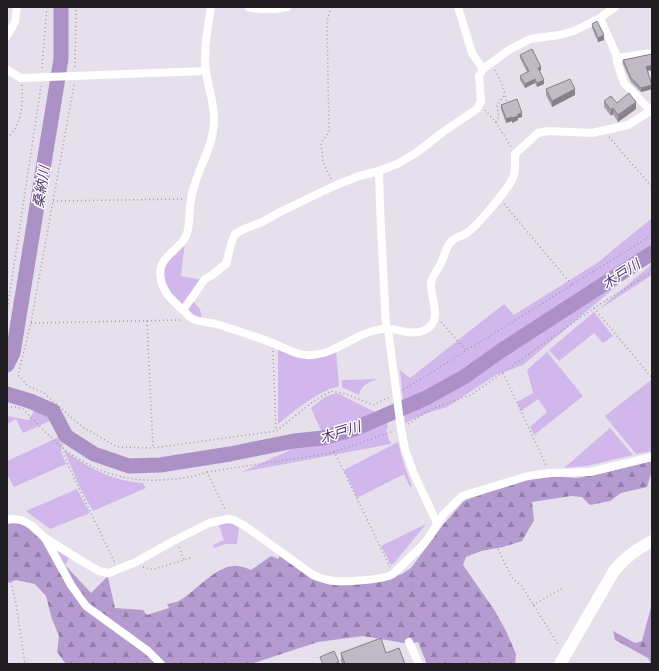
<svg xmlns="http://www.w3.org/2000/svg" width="659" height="671" font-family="Raleway,'Noto Sans JP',sans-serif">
	<defs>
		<pattern id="forest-firs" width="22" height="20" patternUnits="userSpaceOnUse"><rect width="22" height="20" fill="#b59bd0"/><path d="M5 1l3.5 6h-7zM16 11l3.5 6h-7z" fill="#937ea8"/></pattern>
	</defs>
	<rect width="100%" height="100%" fill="#e5e0eb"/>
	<g fill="#d2b7ec">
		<path d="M652,218v38l-129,109 -27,10 -49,32 -20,6 -22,10 -5,-53 10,8 94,-74 10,11 83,-52z"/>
		<path d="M185,242l-4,34 20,4 -18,25 -18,-18 -2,-21z"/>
		<path d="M652,264v11l-54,35z"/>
		<path d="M192,300l8,9 2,10 -6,-2 -9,-6z"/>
		<path d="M594,312l19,24 -10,7 -9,-10 -35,28 -10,-11z"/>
		<path d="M278,347l14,6 44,-2 3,35c-23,6 -42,23 -61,38z"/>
		<path d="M547,352l36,44 -49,39 -4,-8 17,-15 -9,-13 -17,12 -4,-9 16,-9 -6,-23z"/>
		<path d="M378,379c-9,3 -17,6 -19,16l-17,-8v-7z"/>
		<path d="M651,380l1,71 -16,3 -31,-38z"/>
		<path d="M337,393l46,23 5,10 -2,5 5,13 -149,28 81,-37 -12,-27 14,-11z"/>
		<path d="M35,409l14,4 3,7 -29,13 -7,-14 -9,5v-8l22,4z"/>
		<path d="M610,428l23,27 -46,11 -23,2z"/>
		<path d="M59,437l3,10 -1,4 5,13 -52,23 -7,-13v-13z"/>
		<path d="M398,442l6,23 8,21 -2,1 -6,-13 -47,24 -13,-28z"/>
		<path d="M64,450c24,18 49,31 79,33l3,5 -53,23 -13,-23z"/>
		<path d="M77,489l13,24 -40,16 -24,-18z"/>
		<path d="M218,523h15l6,4 -2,17h-12l-11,4 -1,-3 11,-5z"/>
		<path d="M426,524l-31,38 -4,3 -10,-19z"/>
		<path d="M58,551l11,7 -4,7 -8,-10z"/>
	</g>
	<g fill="url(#forest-firs)">
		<path d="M652,460v11l-5,16 -26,6 -11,8 -20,4 -8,-8 -11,-1 -39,6 2,18 -12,21 -19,6 -22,4 -15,6 -3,8 32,46 11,20 10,23 -1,10h-88l-9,-22 -8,2 -47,-8 -45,6 -67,22h-86l-82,-64 -18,-35 26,28 15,-15 2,-1 7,31 28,2 4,5 22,-7 -2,-4c5,-1 11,-2 15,-5 14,-9 34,-32 51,-33 6,-1 13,2 18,4l20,-14 7,3 2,-3 29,20 71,5 22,-7 9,-6 32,-43 20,-23 3,-2 61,-21 22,-3 27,2 23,-4z"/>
		<path d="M7,522l16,1 16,12 41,67 79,62h-93l-9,-12 2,-16 -7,-17 -6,-23 -11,-12 -19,-4 -9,3z"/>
		<path d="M652,596v68h-1l-3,-6 -33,-18 -2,-9 22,12 7,-2 9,-34z"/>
	</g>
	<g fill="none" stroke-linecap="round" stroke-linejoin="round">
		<g stroke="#ab91c5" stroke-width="15">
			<path d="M7,365l6,-12 48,-294v-52"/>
			<path d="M7,394l23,7 23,10 13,25 28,18 35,12 31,-1 70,-11 64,-13 29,-3 31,-9 72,-31 38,-21 38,-27 150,-97"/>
		</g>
		<g stroke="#a19da5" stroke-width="1.5" stroke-dasharray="1 3" stroke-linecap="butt">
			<path d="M75,67l1,-60"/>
			<path d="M42,68l5,-61"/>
			<path d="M495,70l7,14 5,18"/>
			<path d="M74,85l-43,238 -13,52 10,11 16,7 37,33 36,21 36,1 123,-17 38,-30 17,-10 15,3 27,11 16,-8"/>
			<path d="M485,110l10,11 16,26"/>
			<path d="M496,122l3,-6 -2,-10 8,-12"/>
			<path d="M609,137l43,50"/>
			<path d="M7,138c15,-13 16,-34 15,-53"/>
			<path d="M331,179l-8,-17 -2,-19 8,-11 -2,-110 4,-15"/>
			<path d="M53,201l130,-2"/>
			<path d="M504,204l68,81"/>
			<path d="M594,308l58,70"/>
			<path d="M7,312l34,-226"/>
			<path d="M147,321l6,127"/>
			<path d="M441,322l25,28"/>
			<path d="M31,323l151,-3"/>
			<path d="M273,351l3,80"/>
			<path d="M503,373l43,92"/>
			<path d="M403,390l249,-155"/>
			<path d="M7,407h8l8,2c13,13 25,27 40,39 29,23 62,34 99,32 16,-1 30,-2 45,-8l19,39"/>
			<path d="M51,414c9,15 11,32 16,49l48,100"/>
			<path d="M408,424l25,-16 38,-13 123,-87 58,-36"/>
			<path d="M334,451l56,116"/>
			<path d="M207,472l124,-19 63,-22"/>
			<path d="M179,547l5,13"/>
			<path d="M498,549l14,29 9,7 38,61"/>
			<path d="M143,567l7,2h5l38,-12"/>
			<path d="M11,582l5,22 9,60"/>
			<path d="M533,605l30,-17"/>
			<path d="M405,636l-4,-21 2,-6 8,-12 1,-21 5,-13"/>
		</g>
		<g stroke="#fff" stroke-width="8">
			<path d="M211,7c-3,20 -8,43 -5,64 2,17 9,33 8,51 -1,24 -15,45 -21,68 -4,13 -3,27 -5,40 -4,21 -33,24 -27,50 3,14 13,22 23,31 3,3 5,6 9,8 6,3 16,3 23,5 23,7 46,14 68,24 8,4 18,8 27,7 26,-1 45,-23 71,-26 14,-2 29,8 43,1 19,-10 5,-31 6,-47 1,-7 6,-12 9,-18 4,-7 5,-16 10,-22 3,-5 12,-7 17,-10 10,-7 41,-44 46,-55 3,-8 2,-16 2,-24l23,-21 10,-2 44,2 36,-8 24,-15"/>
			<path d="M249,7c12,3 25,3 38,0"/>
			<path d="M458,7l14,46 11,16"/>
			<path d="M600,18l16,36 1,8 7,21 26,27"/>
			<path d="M7,36l8,-14 2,-15"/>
			<path d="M617,58l35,-5"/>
			<path d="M7,70l14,8 185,-7"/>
			<path d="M379,171l1,36 6,121"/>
			<path d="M183,310l22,-31 7,-4 14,-11 6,-23 3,-7 9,-5 18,-7 20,-11 52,-25 25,-10 20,-5 18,-7 19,-11 27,-21 34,-23 4,-8 -2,-25 4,-7 26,-19 21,-11 29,-4 15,-4 26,-13 15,-11"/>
			<path d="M388,329l13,100 4,20 9,25 23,49"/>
			<path d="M7,520l5,-1 9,1 10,5 14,13 35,22 19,11 10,2 27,-11 39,-22 34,-17 19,-4 6,1 11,6 68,49c7,3 13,5 21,6 11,1 50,-1 59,-7l29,-28 7,-9 14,-22 19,-19 66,-20 22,-3 40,-1 62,-15"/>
			<path d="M45,538l26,47 15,21 62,45 13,13"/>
			<path d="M409,642l10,22"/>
		</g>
		<path stroke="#fff" stroke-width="12" d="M560,664l54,-93c11,-14 22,-21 38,-30"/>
	</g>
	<g fill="#a4a0a9">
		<path d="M592,24l12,16 -6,2 -6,-14z"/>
		<path d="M652,54v16l-4,1 4,18 -11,3 -10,-10 -8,-18v-4z"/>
		<path d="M520,55l21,15 -2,1 5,13 -7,3 -2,-4 -10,5 -5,-8v-4l7,-4 -7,-14z"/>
		<path d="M546,89l29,6 -23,12 -6,-12z"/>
		<path d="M604,101l13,2 19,6 -18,13 -5,-8 -2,2 -7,-9z"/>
		<path d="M501,105l21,12 -4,1v2l-6,3v-2l-6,2 -5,-14z"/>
		<path d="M341,653h45l19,11h-63l-1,-3z"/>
	</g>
	<g fill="#86828a">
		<path d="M604,35v5l-6,2v-4z"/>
		<path d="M652,65v5l-6,1v-4z"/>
		<path d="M541,67v3l-3,2v-4z"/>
		<path d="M535,79v4l-10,5v-4z"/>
		<path d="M544,80v4l-7,3v-4z"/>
		<path d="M652,85v4l-11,3v-4z"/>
		<path d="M575,89v6l-23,12v-6z"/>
		<path d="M636,102v7l-18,13v-7z"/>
		<path d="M613,108v6l-2,2v-6z"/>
		<path d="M522,113v4l-4,1v2l-6,3v-5l6,-4z"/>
		<path d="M512,117v4l-6,2v-4z"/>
	</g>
	<g fill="#bfbac5" stroke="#86828a">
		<path d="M597,21l7,14 -6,3 -6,-14z"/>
		<path d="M532,49l9,18 -3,1 6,12 -7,3 -2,-4 -10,5 -5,-8 9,-5 -9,-16z"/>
		<path d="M652,54v11l-6,2 6,18 -11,3 -10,-10 -8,-18z"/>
		<path d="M570,79l5,10 -23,12 -6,-12z"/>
		<path d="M629,93l7,9 -18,13 -5,-7 -2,2 -7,-9 7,-5 6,7z"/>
		<path d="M517,99l5,14 -4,1v2l-6,2v-1l-6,2 -5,-14z"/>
		<path d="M381,638l5,15 13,-5 6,16h-60l-4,-11z"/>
		<path d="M334,651l5,11 -5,2h-11l-3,-7z"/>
	</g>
	<g text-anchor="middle" stroke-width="3" stroke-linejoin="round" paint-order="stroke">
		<g font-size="14" font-style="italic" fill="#553272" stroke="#fff">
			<text transform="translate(41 187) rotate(-81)" y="5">桑納川</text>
			<text transform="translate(621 274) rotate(-33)" y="5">木戸川</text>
			<text transform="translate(340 432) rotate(-17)" y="5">木戸川</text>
		</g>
	</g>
	<rect width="659" height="671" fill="none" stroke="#201e22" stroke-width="16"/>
</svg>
